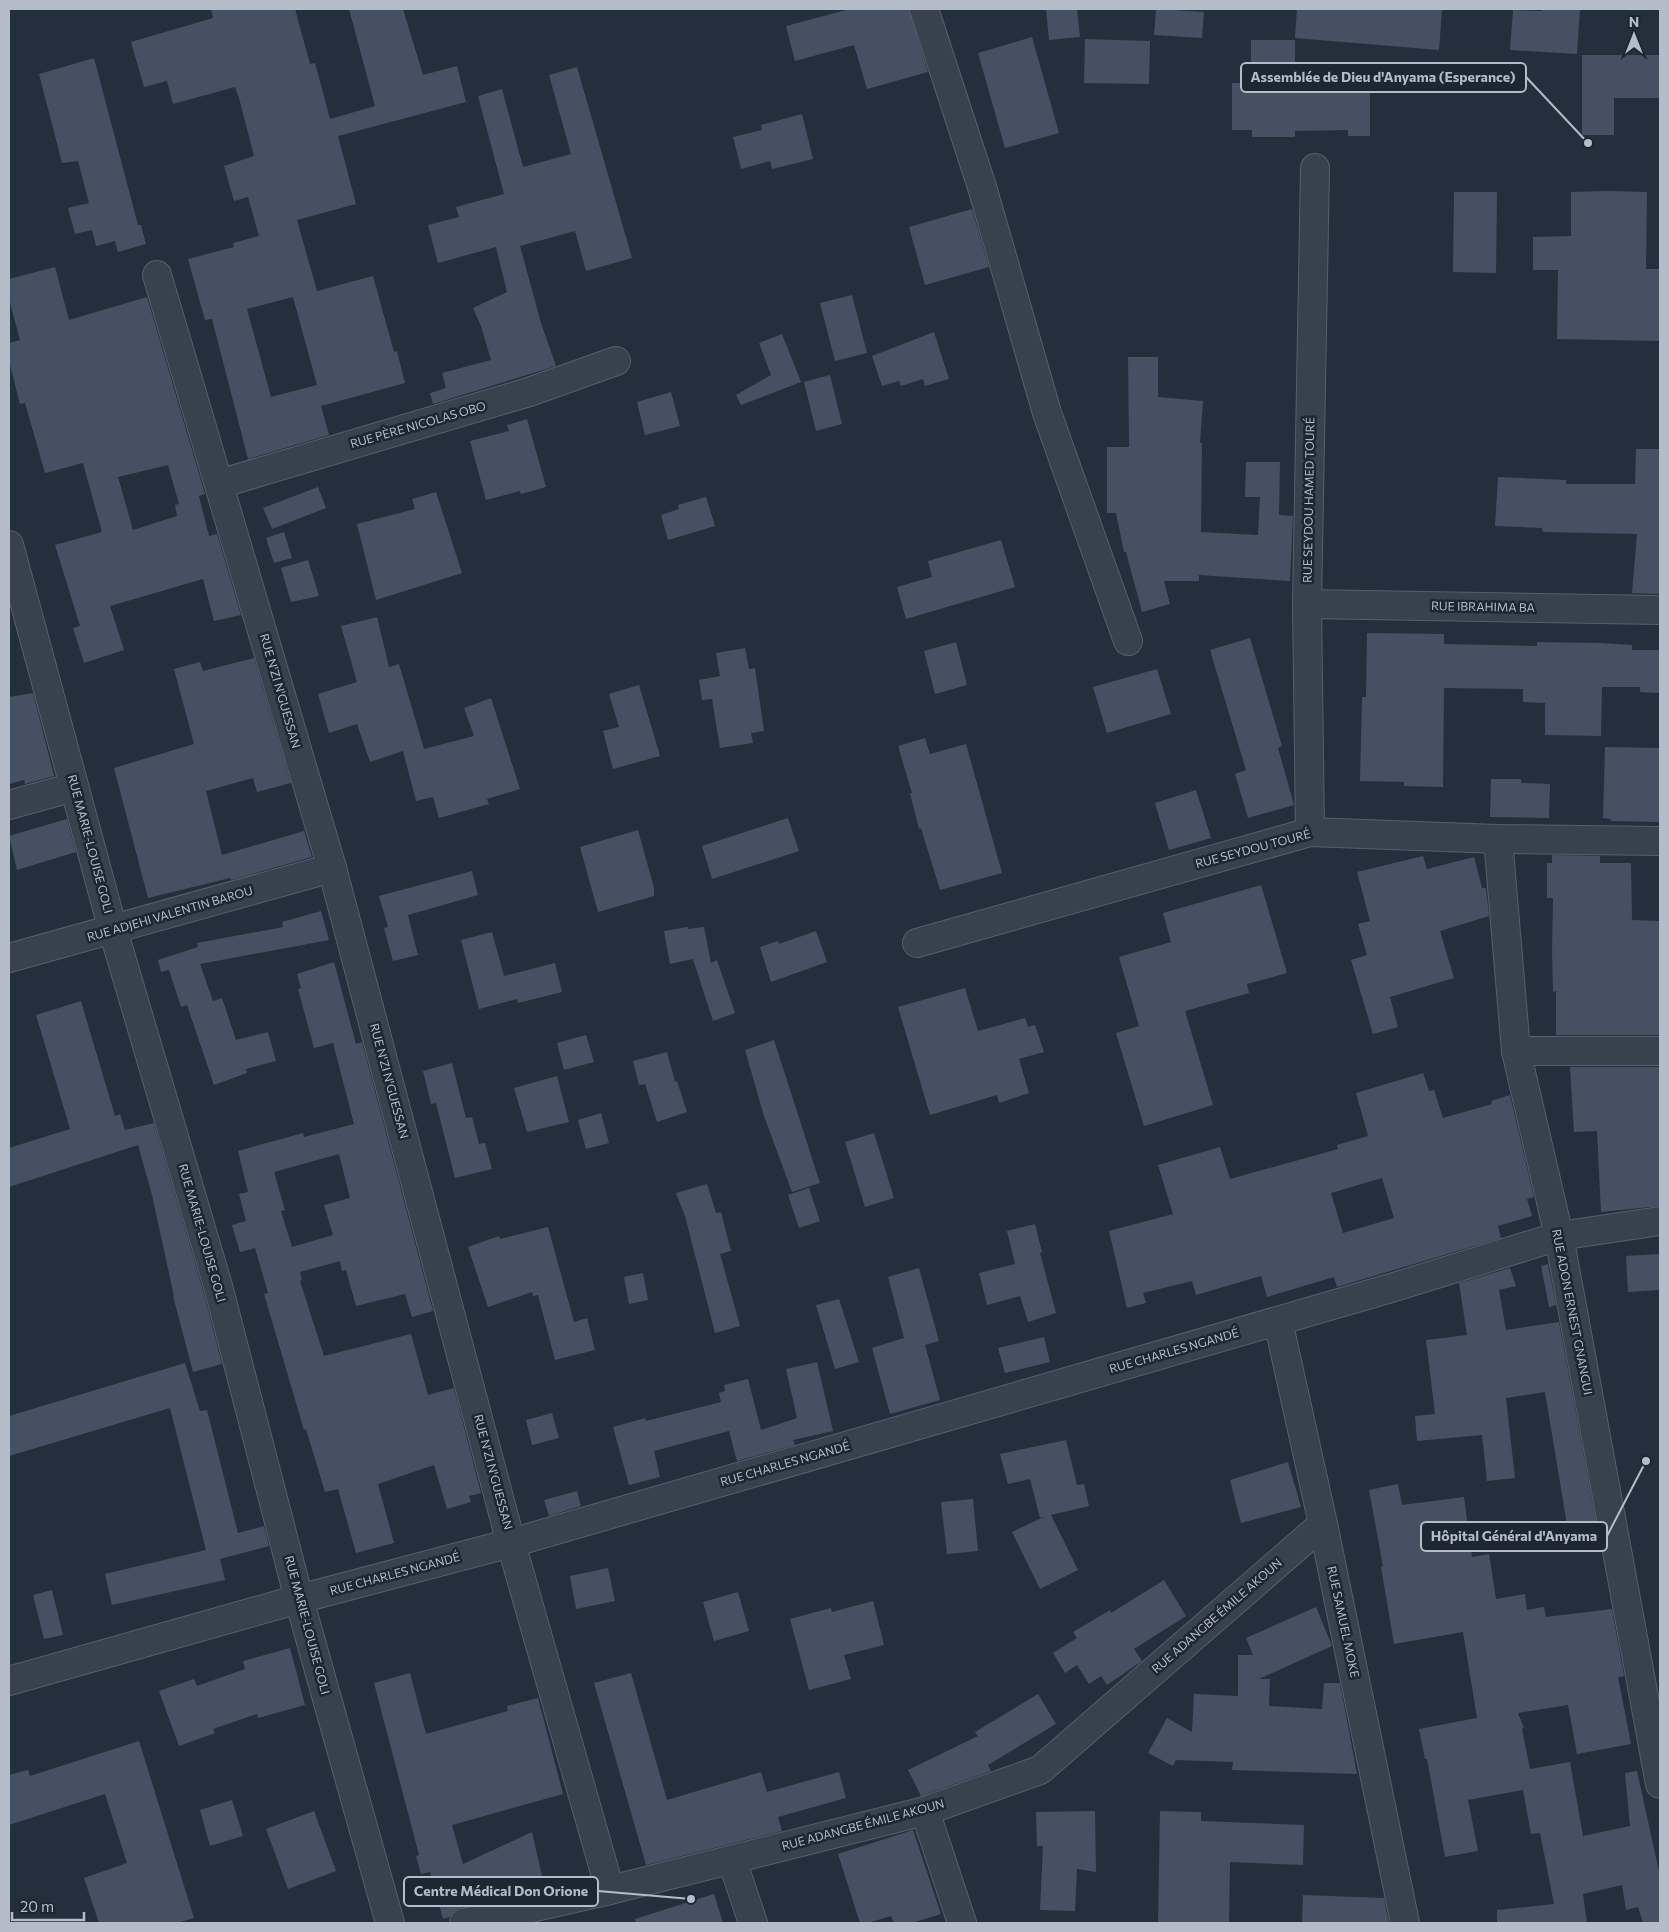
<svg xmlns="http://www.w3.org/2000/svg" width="1669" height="1932" font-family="Commissioner,sans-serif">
	<rect width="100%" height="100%" fill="#242f3e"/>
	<g fill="#455162" fill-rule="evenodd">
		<path d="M211,9h84l15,55 5,-1 15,56 45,-13 -26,-97h54l20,66 34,-9 9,36 -128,34 18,68 -59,16 20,71 56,-15 21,76 3,-1 8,32 -84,23 8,29 -81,24 -36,-140 -7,1 -17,-61 46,-12 -1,-4 26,-7 -11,-39 -14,4 -10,-35 30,-10 -15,-58 -4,-11 -62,17 -6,-23 -23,6 -13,-45 82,-24zM293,297l24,88 -46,12 -24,-88z"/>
		<path d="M850,9h59l19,63 -61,17 -13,-44 -59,16 -9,-35z"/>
		<path d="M1046,9h31l3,28 -31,3z"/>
		<path d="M1156,9l48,3 -2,26 -48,-3z"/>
		<path d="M1297,9l145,1 -3,40 -144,-12z"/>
		<path d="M1542,9h38l-3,45 -67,-4 3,-40 29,1z"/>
		<path d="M1032,37l27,96 -54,15 -27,-95z"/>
		<path d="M1085,39l65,2 -1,43 -65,-1z"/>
		<path d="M1251,40h44v46h75v50h-22v-6l-53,1v6h-43v-7h-20v-47h19z"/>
		<path d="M1582,55h78v43h-46v37h-32z"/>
		<path d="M94,58l44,167h3l5,19 -28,8 -3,-11 -19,5 -4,-16 -17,4 -7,-26 21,-5 -11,-42 -16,2 -23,-89z"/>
		<path d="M577,67l55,191 -46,13 -11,-40 -55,15 21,77 15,43 -123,38 -3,-11 16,-5 -4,-15 49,-13 -10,-34 -8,-18 34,-16 -11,-45 -58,16 -10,-38 31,-8 -3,-10 48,-13 -26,-98 24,-7 21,78 48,-13 -22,-79z"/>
		<path d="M802,114l11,45 -41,10 -2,-8 -29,8 -8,-32 29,-7 -1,-5z"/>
		<path d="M1608,191l39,1 -1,77h14v72l-103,-2 1,-69h-25v-33l38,-1v-44z"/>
		<path d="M1454,192h43l-1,81 -43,-1z"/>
		<path d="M972,209l17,58 -64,18 -16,-58z"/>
		<path d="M55,267l14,53 78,-23 58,197 -6,2 10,40 8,-2 24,81 -27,6 -11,-42 -93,27 14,44 -40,13 -11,-35 7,-2 -25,-81 47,-13 -19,-69 -38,10 -20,-70 -5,1 -11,-43v-18l11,-3 -11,-41v-20zM168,465l11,39 -4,1 2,11 -44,14 -15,-53z"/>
		<path d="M852,295l15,58 -32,8 -15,-58z"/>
		<path d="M934,332l15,47 -24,7 -2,-7 -22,7 -2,-5 -17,5 -10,-30z"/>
		<path d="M782,334l19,48 -60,23 -5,-10 35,-20 -12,-32z"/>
		<path d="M1128,357h30v40l45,4 -3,42h2l-1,89 57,3 2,-38h-15l1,-35h34l-1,53 14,1 -3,65 -91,-6v6h-35l6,23 -28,8 -16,-60h-2l-8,-39h-9v-66h22z"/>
		<path d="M830,375l12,49 -26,7 -12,-49z"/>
		<path d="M671,392l9,34 -35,9 -8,-33z"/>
		<path d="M527,419l19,68 -25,7 -1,-3 -34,9 -16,-59 39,-10 -2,-6z"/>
		<path d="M1636,449h24v145l-28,-1 5,-59 -94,-2 -1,-4 -47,-2 3,-49 68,3v4h69z"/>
		<path d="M318,487l8,21 -54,21 -9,-21z"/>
		<path d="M436,492l26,81 -86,27 -19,-76 58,-15 -3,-10z"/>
		<path d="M706,497l9,29 -47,14 -7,-25 18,-6 -1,-4z"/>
		<path d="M284,532l8,26 -18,5 -8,-25z"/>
		<path d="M1001,540l14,47 -109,32 -9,-32 35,-10 -4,-16z"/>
		<path d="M308,560l11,36 -28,6 -10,-34z"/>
		<path d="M377,617l12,50 10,-3 25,85 50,-13 -10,-28 27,-10 29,91 -33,10 2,5 -50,14 -6,-21 -17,4 -13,-50 -33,11 -13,-38 -28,9 -11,-39 39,-12 -16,-56z"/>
		<path d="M1367,633l77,1v10l93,2v-4l63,1 32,2v5h28v43l-20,-1v-5h-38l-1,49 -56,-1v-32l-22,-1v-13l-79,-1 -1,99 -39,-1v-4l-44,-1 2,-84h4z"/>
		<path d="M1250,638l32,108 -4,2 16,57 -46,13 -13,-44 11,-4 -36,-120z"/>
		<path d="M956,642l11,43 -32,9 -11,-43z"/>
		<path d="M745,648l4,21 6,-1 9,63 -13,2 2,10 -33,5 -8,-49 -10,1 -3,-20 21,-4 -4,-23z"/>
		<path d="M254,658l37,125 -34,9 -4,-14 -47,13 16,64 82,-24 8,26 -81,23 -1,-2 -82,20 -34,-130 80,-24 -20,-75 26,-7 3,9z"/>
		<path d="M1157,669l14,45 -64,19 -14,-46z"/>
		<path d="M639,685l21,71 -47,13 -10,-38 16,-4 -10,-33z"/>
		<path d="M33,693l21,83 -29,8 -1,-4 -15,4v-87z"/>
		<path d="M925,738l5,16 36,-10 36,129 -62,17 -19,-62 -2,1 -9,-36h2l-14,-47z"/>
		<path d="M1605,747l55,1v74l-49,-1v-2l-8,-1z"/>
		<path d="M1491,779h30v4l29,1 -1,34 -59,-1z"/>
		<path d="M1196,790l15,48 -42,12 -14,-47z"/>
		<path d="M788,818l11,33 -87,28 -10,-33z"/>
		<path d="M67,819l9,33 -59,18 -8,-34z"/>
		<path d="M638,830l16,58v8l-56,16 -18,-65z"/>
		<path d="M1552,855l48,1v7h31l1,57 28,1v114h-104v-44l-3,1 -1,-40 1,-54h-6v-35h5z"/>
		<path d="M1423,856l4,13 47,-12 8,31h4l3,28 -49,15 14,47 -64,19 8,30 -25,7 -22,-74 16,-5 -9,-31 12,-3 -13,-49z"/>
		<path d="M472,871l6,24 -70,20 10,40 -25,6 -9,-33 4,-1 -9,-31z"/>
		<path d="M1261,885l26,88 -40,11 2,9 -64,18 28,94 -69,21 -28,-93 23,-7 -20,-69 52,-15 -8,-29z"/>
		<path d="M321,911l8,29 -129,24 13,37 9,-3 14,42 32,-8 8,29 -30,8 1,4 -33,12 -27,-80 -6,2 -12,-37 -8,2 -3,-12 40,-13 -1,-4 86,-16 -1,-5z"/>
		<path d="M688,927v2l16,-2 7,36 6,-3 18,53 -22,8 -20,-62 -23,5 -6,-33z"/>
		<path d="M816,931l11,31 -56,20 -11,-35 18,-6 1,3z"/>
		<path d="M492,932l12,44 51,-13 7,29 -44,11 -1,-4 -38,10 -18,-69z"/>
		<path d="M334,962l22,82 6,-2 71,269 -21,6 -7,-23 -49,12 -10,-36 -4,1 -2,-10 -40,11 2,8 -2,1 24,75 87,-22 17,61 26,-7 27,105 -12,3 2,6 -24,7 -13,-44 -56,19 16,59 -38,10 -18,-64 -13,3 -19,-63 -2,1 -40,-136 4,-1 -13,-45 -15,4 -8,-27 14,-4 -7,-27 9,-2 -10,-41 65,-18 1,4 50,-13 -21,-81 -19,5 -16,-59 3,-1 -4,-14zM339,1154l11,44 -26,7 9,30 -41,12 -11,-36 4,-1 -11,-38z"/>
		<path d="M965,988l13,43 47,-13 3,9 7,-2 9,27 -25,7 10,34 -30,10 -2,-8 -67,20 -32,-108z"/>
		<path d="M81,1001l34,115 5,-2 5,16 29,-7 49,167 19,74 -29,8 -20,-76h1l-22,-101 -14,-50 -129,42v-39l61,-19 -34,-114z"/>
		<path d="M586,1035l8,27 -30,8 -7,-27z"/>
		<path d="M774,1040l46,143 -28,9 -28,-76 -19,-66z"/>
		<path d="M667,1052l8,30 2,-1 10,31 -30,10 -12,-38 -6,1 -6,-24z"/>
		<path d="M452,1063l14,55 6,-1 7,27 6,-1 7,26 -37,9 -19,-75 -5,1 -8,-33z"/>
		<path d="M1570,1067h90v139l-59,6 -4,-81 -23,1z"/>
		<path d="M1423,1073l6,18 5,-1 9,28 49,-14 -1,-3 19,-6 24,102 -7,2 5,17 -34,10 3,12 -164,49 -3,-10 -67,20 -6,-21 -65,19 -4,-14 -49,12 3,10 -19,5 -18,-77 64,-17 -15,-49 62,-18 10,32 108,-30 -1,-4 31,-9 -12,-43zM1382,1178l12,40 -51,15 -12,-40z"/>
		<path d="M557,1076l12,46 -42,10 -13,-44z"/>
		<path d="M601,1113l8,30 -23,6 -8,-29z"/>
		<path d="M874,1133l20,65 -29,9 -20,-65z"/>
		<path d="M707,1184l9,29 5,-1 10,39 -11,3 20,72 -25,7 -30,-117 -9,-23z"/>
		<path d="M809,1188l11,33 -21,7 -11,-33z"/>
		<path d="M1035,1224l7,28 -2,1 16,60 -28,9 -8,-26 -33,9 -8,-32 36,-9 -8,-33z"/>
		<path d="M548,1227l26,95 13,-4 8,32 -40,10 -17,-65 -5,1 -1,-4 -44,15 -20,-60 31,-11 1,3z"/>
		<path d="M1660,1254v36l-32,2 -2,-36z"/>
		<path d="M1548,1264l8,41 -7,2 -8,-41z"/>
		<path d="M919,1268l20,73 -14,4 15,55 -50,14 -18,-66 32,-10 -16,-61z"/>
		<path d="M1510,1268l6,18 -17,4 7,40 53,-8 38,204 -29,5 -23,-139 -39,6 9,80 -28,3 -5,-46 -65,6 -2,-25 20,-2 -9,-74 41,-5 -8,-52z"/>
		<path d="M643,1273l5,27 -19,4 -5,-27z"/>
		<path d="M839,1299l20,63 -24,7 -19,-64z"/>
		<path d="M1044,1337l6,25 -45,11 -7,-25z"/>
		<path d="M817,1362l16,69 -40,9 2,5 -58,16 -8,-30 -75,20 6,26 -31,8 -16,-58 32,-9 1,3 75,-19 -2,-9 6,-2 -1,-6 24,-6 13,51 36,-12 -11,-49z"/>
		<path d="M185,1363l15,48 7,-1 31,123 26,-7 5,20 -49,13 5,21 -113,25 -7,-31 101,-24 -36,-142 -161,48v-40z"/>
		<path d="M552,1413l7,25 -27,7 -6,-25z"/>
		<path d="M1066,1440l11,45 7,-1 5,22 -38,9 27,55 -38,19 -28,-57 34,-16 -6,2 -10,-39 -22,5 -8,-30z"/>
		<path d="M1288,1462l13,45 -60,16 -11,-43z"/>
		<path d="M1398,1484l4,21 62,-8 8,60 17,-3 7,45 29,-5 2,16 17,-3 2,10 66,-8 12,67 -6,1 13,67 -54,10 -9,-49 -50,8 6,15 -2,1 8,40 40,-7 13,74 47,-10 -5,-53 12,-2 23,105v47h-17l-5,-16 -12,3 -4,-25 -39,9 4,29h-90v-13l57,-6 -14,-71 -9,1 -8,-44 -55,10 10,51 -33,6 -18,-98h-2l-6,-30 58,-11 -14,-86 -69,12 -13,-77 2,-1 -14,-76z"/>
		<path d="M577,1491l4,15 -32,10 -5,-16z"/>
		<path d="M973,1499l5,52 -31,3 -6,-52z"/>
		<path d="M608,1568l7,33 -39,8 -6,-33z"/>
		<path d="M1164,1580l22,36 -52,33 8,12 -35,24 -6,-9 -12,8 -12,-19 -12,8 -12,-20 24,-15 -4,-6 37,-22 1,3z"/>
		<path d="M52,1590l11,45 -19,4 -11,-44z"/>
		<path d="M738,1592l11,39 -35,10 -11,-39z"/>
		<path d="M873,1601l11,44 -40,10 7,24 -42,11 -19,-71 41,-11 1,4z"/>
		<path d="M1316,1607l16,39 -73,33h11l-1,27 53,3 2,-26h16l17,91 -125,-4 1,-8 -57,-2 -3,6 -25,-13 19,-35 25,14 2,-38 44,2v-41h15l-7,-17z"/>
		<path d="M290,1648l15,57 -47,13 -1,-4 -44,15 2,4 -36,13 -20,-55 35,-12 3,7 48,-17 -2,-8z"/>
		<path d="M410,1673l16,61 82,-23 -1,-5 31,-8 25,96 -111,31 11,39 69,-32 13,57 -84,19 -7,3 -4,6 -7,2 -13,-47 -9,2 -5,-18 3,-1 -45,-172z"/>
		<path d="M631,1673l36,127 94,-28 6,20 72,-20 7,26 -68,19 4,14 -136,34 -52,-182z"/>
		<path d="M1038,1694l18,30 -68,41 3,6 -70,25 -13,-26 70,-34 -3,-4z"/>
		<path d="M139,1741l55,177 -17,5h-78l-15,-45 43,-15 -22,-69 -96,31v-50l19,-5 2,6z"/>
		<path d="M232,1800l11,36 -33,10 -10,-36z"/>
		<path d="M314,1811l22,60 -48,18 -22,-60z"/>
		<path d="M1095,1811l1,61 -19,-3 -2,42 -35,-1 3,-64h-6l-1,-34z"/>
		<path d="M1160,1811l41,1v9l103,4 -1,40 -73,-3 -1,61h-71z"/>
		<path d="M913,1830l28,84 -29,9h-18l-3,-7 -23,7h-8l-22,-69z"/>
		<path d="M714,1894l9,29h-87l-1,-4z"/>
		<path d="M1303,1895l81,3 5,25h-87z"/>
	</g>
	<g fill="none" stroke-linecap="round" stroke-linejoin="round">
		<defs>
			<g id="minor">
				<path d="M924,9l58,178 65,226 81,228"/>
				<path d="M157,275l175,593 179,675 99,347"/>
				<path d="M219,484l310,-92 87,-31"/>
				<path d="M9,545l104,385 105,356 81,313 91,324"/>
				<path d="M1307,604l353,6"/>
				<path d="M9,805l65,-18"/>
				<path d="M1310,832l-3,-228 8,-436"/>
				<path d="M1498,839l18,212 43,185 101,548"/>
				<path d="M917,943l393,-111 188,7 162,2"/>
				<path d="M9,958l323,-90"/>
				<path d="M1516,1051h144"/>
				<path d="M1278,1321l45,203 82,399"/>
				<path d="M9,1681l290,-82 212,-56 880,-255 168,-52 101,-15"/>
				<path d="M925,1811l37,112"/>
				<path d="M732,1860l21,63"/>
				<path d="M464,1923l146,-33 315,-79 115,-41 283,-246"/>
			</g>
		</defs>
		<use href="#minor" stroke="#565f6c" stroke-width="30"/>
		<use href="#minor" stroke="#38414e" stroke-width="28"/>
	</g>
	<g text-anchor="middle" stroke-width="5" stroke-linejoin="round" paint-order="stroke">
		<g font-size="12" fill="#b4bcc9" stroke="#1d2633">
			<text transform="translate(418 425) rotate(-16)" y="4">RUE PÈRE NICOLAS OBO</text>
			<text transform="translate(1309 500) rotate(-89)" y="4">RUE SEYDOU HAMED TOURÉ</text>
			<text transform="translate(1483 607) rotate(1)" y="4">RUE IBRAHIMA BA</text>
			<text transform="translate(280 691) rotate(74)" y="4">RUE N'ZI N'GUESSAN</text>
			<text transform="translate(90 844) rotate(75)" y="4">RUE MARIE-LOUISE GOLI</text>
			<text transform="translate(1253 849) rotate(-15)" y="4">RUE SEYDOU TOURÉ</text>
			<text transform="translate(170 914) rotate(-16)" y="4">RUE ADJEHI VALENTIN BAROU</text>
			<text transform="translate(389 1081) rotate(75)" y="4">RUE N'ZI N'GUESSAN</text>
			<text transform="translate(202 1233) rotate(74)" y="4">RUE MARIE-LOUISE GOLI</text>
			<text transform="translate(1572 1312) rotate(79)" y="4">RUE ADON ERNEST GNANGUI</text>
			<text transform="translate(1174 1351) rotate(-16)" y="4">RUE CHARLES NGANDÉ</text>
			<text transform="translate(785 1464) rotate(-16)" y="4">RUE CHARLES NGANDÉ</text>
			<text transform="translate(493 1472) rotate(75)" y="4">RUE N'ZI N'GUESSAN</text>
			<text transform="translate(395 1574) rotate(-15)" y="4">RUE CHARLES NGANDÉ</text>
			<text transform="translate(1217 1616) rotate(-41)" y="4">RUE ADANGBE ÉMILE AKOUN</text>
			<text transform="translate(1343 1622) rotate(78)" y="4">RUE SAMUEL MOKE</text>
			<text transform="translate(307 1625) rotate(75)" y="4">RUE MARIE-LOUISE GOLI</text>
			<text transform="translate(863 1825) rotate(-15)" y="4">RUE ADANGBE ÉMILE AKOUN</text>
		</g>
	</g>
	<path fill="none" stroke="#b4bcc9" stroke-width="2" d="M1588 143L1526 77M1646 1461L1607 1536M691 1899L598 1891"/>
	<g fill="#b4bcc9" stroke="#1d2633" stroke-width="2">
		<circle cx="1588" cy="143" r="5"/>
		<circle cx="1646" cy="1461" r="5"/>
		<circle cx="691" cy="1899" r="5"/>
	</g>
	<g fill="#1d2633" stroke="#b4bcc9" stroke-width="2">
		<rect x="1241" y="63" width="285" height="29" rx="5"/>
		<rect x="1421" y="1522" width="186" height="29" rx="5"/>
		<rect x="404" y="1877" width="194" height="29" rx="5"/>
	</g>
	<g font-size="14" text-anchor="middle" font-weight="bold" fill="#b4bcc9">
		<text x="1383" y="82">Assemblée de Dieu d'Anyama (Esperance)</text>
		<text x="1514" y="1541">Hôpital Général d'Anyama</text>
		<text x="501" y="1896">Centre Médical Don Orione</text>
	</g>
	<rect width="1669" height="1932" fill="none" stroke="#b4bcc9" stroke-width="20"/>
	<g transform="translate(1634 35)" stroke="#1d2633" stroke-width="4" paint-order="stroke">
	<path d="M0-4L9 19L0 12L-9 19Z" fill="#b4bcc9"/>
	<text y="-8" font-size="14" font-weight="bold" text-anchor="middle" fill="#b4bcc9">N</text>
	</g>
	<path d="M12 1912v8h72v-8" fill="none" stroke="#b4bcc9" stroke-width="2.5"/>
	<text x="20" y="1912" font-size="15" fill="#b4bcc9" stroke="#1d2633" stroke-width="4" paint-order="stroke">20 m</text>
</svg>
